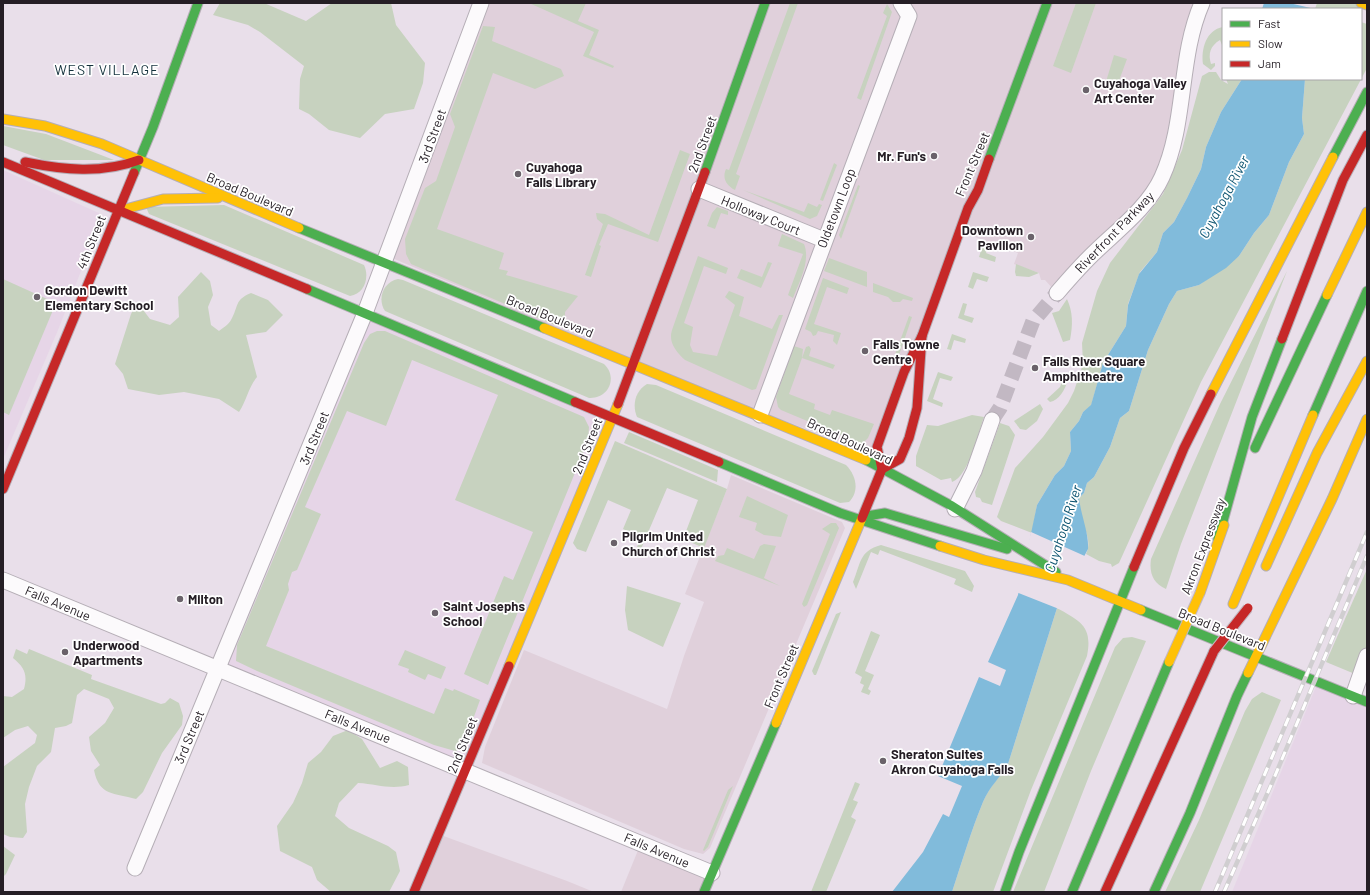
<svg xmlns="http://www.w3.org/2000/svg" width="1370" height="895" font-family="Barlow,sans-serif">
	<rect width="100%" height="100%" fill="#e9dfea"/>
	<g fill="#e0d0db">
		<path d="M486,3h275l-130,356 -239,-101z"/>
		<path d="M765,3h437l-40,174 -108,113 -9,-10h-4l-2,-7 -25,-9 4,-11 -59,-22 -81,225 -244,-92z"/>
		<path d="M731,475l111,47 3,6 -135,320 -7,6 -19,-5 -202,-86 3,-16 39,-97 143,59 17,-53 20,-54 -19,-8 42,-105z"/>
		<path d="M438,834l129,47 27,11h-180z"/>
		<path d="M641,843l71,30 -8,19h-83z"/>
	</g>
	<g fill="#e6d5e7">
		<path d="M3,170l98,44 1,3 -44,113 -55,129z"/>
		<path d="M365,313l247,104 -146,353 -248,-101z"/>
		<path d="M1317,684l50,21v187h-135z"/>
	</g>
	<g fill="#c7d2bf">
		<path d="M220,3h44l42,18 26,-18h59l5,22 29,38 -2,20 -9,26 -29,5 -25,24 -31,-8 -20,-16 -10,-5 1,-30 4,-13 -44,-34 -12,-7 -35,-10z"/>
		<path d="M529,3h57l-8,18 21,9 -10,25 25,11 -1,2 -30,-12 11,-24z"/>
		<path d="M790,3h8l-62,171 4,2 -5,14c-9,-5 -13,-12 -9,-21l3,1z"/>
		<path d="M1076,3h20l-25,70 -18,-7z"/>
		<path d="M1315,3h51l-5,6h-48z"/>
		<path d="M887,4l5,8 -31,88 -4,-2 30,-82 -4,-3z"/>
		<path d="M1361,22l6,2v44l-166,314 -82,181 -7,4 -1,-3 -12,-3 -13,-7c6,-12 -1,-24 -5,-37 -1,-6 -1,-12 -2,-19l5,-5 3,-10 7,-6 16,-30 10,-29 9,-7 19,-61 21,-46 8,-13 22,-6 40,-29 15,-23 15,-18 20,-53 15,-28 -2,-16 3,-39h56z"/>
		<path d="M483,26l12,1 -3,14 69,28 3,7 -29,13 -42,-16 -56,156 67,24 -5,16 9,2 -2,4 72,21 -13,16v4l-10,9 -144,-61 -5,-10 -1,-15 20,-51 11,-7 19,-54 -5,-13z"/>
		<path d="M1223,27v17l-1,1 -2,-5c-10,6 -12,14 -9,24l4,-1v3l-4,4 -8,-6c-2,-15 3,-34 20,-37z"/>
		<path d="M1114,55l13,4 -11,30 -11,-4z"/>
		<path d="M1209,72h7l5,8 7,4 -2,-5h16l-21,33 -15,35 -5,22 -14,29 -13,24 -11,11 -6,19 -17,20 -12,32 -2,22 -23,37 -12,43 -8,6 -4,9 -9,11 1,19 -7,15 -9,9 -18,30 -5,28 -31,-12 -4,-4 18,-49 28,-31 25,-34 6,-12 9,-27 -1,-21 15,-52 13,-28 53,-69 19,-44 20,-74z"/>
		<path d="M3,126l43,8 68,26h-70l-41,-15z"/>
		<path d="M680,150l10,4 -32,88 -50,-18 -9,21 2,1 -10,31 -6,-2 18,-51 -6,-5 -1,-6 9,1 44,21z"/>
		<path d="M834,163l3,2 -14,36 -3,-1z"/>
		<path d="M858,185l2,1 -19,53 -2,-4z"/>
		<path d="M743,190l61,22 4,-9 9,4 2,-3 3,1 -5,11 -7,3z"/>
		<path d="M224,205l140,60c6,13 0,29 -14,31l-201,-82 -3,-7z"/>
		<path d="M717,207l11,4v4l-7,-2 -6,16 -8,-3 5,-13z"/>
		<path d="M782,234l22,10c7,17 -5,38 -11,54l-5,-3 15,-41 -25,-8z"/>
		<path d="M984,241l5,2 -3,10 10,4 -1,5 -16,-5z"/>
		<path d="M698,256l30,12 -2,6 -22,-8 -20,57 9,4 -3,18 3,7 24,4 18,-51 -10,-8 4,-6 15,6 -5,19 33,13 7,-14h4l-27,74 -4,1 -67,-30c-9,-8 -17,-18 -13,-30z"/>
		<path d="M829,258l38,14v15l-43,-16z"/>
		<path d="M768,262l4,1 -11,25 -24,-10 4,-9 21,8z"/>
		<path d="M1016,264l23,9 -10,4 -13,-1 -1,-4z"/>
		<path d="M1287,271l-106,273 -15,45c-13,-6 -17,-16 -15,-30l69,-155z"/>
		<path d="M201,272l9,9 3,14 -5,12 3,18 8,6c4,-3 10,-7 12,-11 8,-14 3,-20 20,-27l17,7 15,15 -17,17 -20,3 11,42c-9,11 -10,23 -18,35l-20,-13 -35,-7 -25,3 -31,-6 -5,-15 -8,-10 16,-50 6,-12 13,17 20,6 9,-8 -1,-20z"/>
		<path d="M973,272l16,5 -2,5 -10,-3 -4,10 -5,-2z"/>
		<path d="M823,278l26,10 -2,6 -20,-7 -13,37 27,9 -4,12 -4,-4 1,-6 -16,-4 -2,4 -3,1 -2,-4 -6,-3z"/>
		<path d="M3,279l53,24 -47,112 -6,-3z"/>
		<path d="M398,279l5,1 201,84c14,13 5,35 -15,34l-204,-87c-8,-12 -2,-29 13,-32z"/>
		<path d="M873,283l40,15 -1,3 -9,-2 -3,3h-7l-5,-5 -15,-5z"/>
		<path d="M1067,299c6,13 6,26 3,41l-7,2 -11,-29 7,-2z"/>
		<path d="M963,303l4,1 -3,11 10,3 -2,5 -14,-5z"/>
		<path d="M909,316l3,1 -16,47 -4,-1z"/>
		<path d="M377,331h8l199,86 5,10 -1,14 -100,244 -24,-11 40,-98 9,4 20,-48 -78,-32 43,-105 -86,-35 -26,66 -39,-15 -42,96 16,7 -24,56 -5,2 -4,12 1,6 -23,56 168,68 11,-26 8,3 1,-2 26,11 -13,36 -8,14 -4,1 -21,-6 -177,-74 -21,-10 1,-16 127,-302 6,-9z"/>
		<path d="M952,334l14,5 -1,4 -11,-3 -3,10 -4,-1z"/>
		<path d="M794,346l9,3 -1,9 -13,36 26,10 -1,5 16,6 2,-5 42,14 -6,14 -6,6 -81,-34 -3,-3 -2,-10z"/>
		<path d="M809,346l2,3 -2,7 26,9 -2,4 -31,-11 4,-11z"/>
		<path d="M938,372l15,5 -2,4 -11,-3 -7,21 10,4 -1,4 -15,-6z"/>
		<path d="M1062,381l5,1c-2,8 -8,18 -17,20l-3,-3 13,-12z"/>
		<path d="M647,384l9,1 190,80c10,10 14,26 3,37l-9,1 -203,-86c-5,-12 -2,-26 10,-33z"/>
		<path d="M1040,404l3,5 -6,12 -11,9 -6,-1 -6,-8z"/>
		<path d="M972,415l12,2c-6,16 -15,59 -32,65l-1,-4 -10,2 -25,-14v-10l11,-31 11,1z"/>
		<path d="M1000,423l9,3 6,9 -23,70 -10,-3 -2,-4 -4,-1 -1,-5z"/>
		<path d="M629,432l89,38 -1,12 -93,-39z"/>
		<path d="M615,441l112,48 -23,59 -21,-9 15,-39 -31,-12 -26,61 -4,-2 4,-10 -18,-8 8,-19 -23,-10 -22,52 -9,-3 -4,-6z"/>
		<path d="M747,496l41,19 -7,22 -17,-2 -9,-5 2,-7 -18,-6z"/>
		<path d="M831,523h5l3,5 -32,77 -3,2 -2,-3 28,-70 -8,-5z"/>
		<path d="M764,544l12,2 -12,32 16,8 -65,-25 3,-5 6,-1 3,-7 27,11 6,-13z"/>
		<path d="M881,545l84,26 9,15 -2,6 -18,-8 2,-5 -76,-29 -2,5 -7,-3 -15,37 -3,-7c8,-19 6,-31 28,-37z"/>
		<path d="M1367,569v110l-41,-17z"/>
		<path d="M627,586l54,17 -18,44 -35,-17 -3,-20z"/>
		<path d="M1057,608c23,13 36,18 30,48l-56,134 -38,102h-41c10,-30 19,-61 31,-90 6,-15 17,-25 25,-38z"/>
		<path d="M841,612l-25,63h-2l-2,-4 24,-57z"/>
		<path d="M871,631l9,4 -15,36 9,4 -6,14 3,2 -2,4 -8,-3 3,-7 -4,-2 2,-6 -7,-4z"/>
		<path d="M1132,637l14,4 -55,130 -47,121h-31l102,-245 8,-9z"/>
		<path d="M16,649l11,5 2,-5 63,26 -1,4 70,25 4,-1 5,-5 9,5 4,13 -1,9 -20,28 -19,39 -7,7c-22,-6 -37,-3 -42,-29l6,-5 -9,-14 -2,-14 16,-14 9,-15 -5,-9 -25,-10 -7,6 -5,28 -6,3 -11,2 -4,24 -14,14 -8,21 -4,17 2,28 -4,6 -13,-1 -7,-3v-67l32,-24 2,-8 -9,-9 -13,4 -12,8v-42l9,1 12,-8c4,-15 0,-22 -11,-31z"/>
		<path d="M405,650l41,17 -5,12 -13,-5 -3,6 -17,-8 1,-3 -11,-4z"/>
		<path d="M1262,692l19,8 -81,192h-35l34,-72 46,-109 7,-12z"/>
		<path d="M348,730l14,9 18,29 17,-7 11,6 1,18c-19,5 -32,-1 -51,-2l-19,20 -4,13 14,12 39,18 8,6 4,19 -11,21h-58l-14,-12 -5,-13 -32,-16 -3,-25 16,-23 9,-20 6,-20 13,-11 12,-16z"/>
		<path d="M855,782l5,2 -7,16 5,2 -7,15 5,3 -30,72h-15z"/>
		<path d="M733,786l-25,61 -4,4 -1,-1 25,-60z"/>
		<path d="M3,846l12,9 -9,19 -3,3z"/>
	</g>
	<g fill="#81bbdb">
		<path d="M1264,3h51l-2,6h-51z"/>
		<path d="M1242,79h63l-3,39 2,16 -15,28 -20,53 -15,18 -15,23 -13,12 -27,17 -22,6 -8,13 -21,46 -19,61 -9,7 -10,29 -16,30 -7,6 -3,10 -5,5c2,18 10,35 9,51l-31,59 -49,156c-8,14 -19,23 -25,38 -12,29 -21,60 -31,90h-60l31,-40 20,-38 6,3 13,-31 -24,-10 41,-99 21,9 6,-16 -18,-8 30,-67 19,-90 18,-30 9,-9 7,-15 -1,-19 9,-11 4,-9 8,-7 12,-42 23,-37 2,-21 11,-31 18,-22 6,-19 11,-11 13,-24 14,-29 5,-22 15,-35z"/>
	</g>
	<g fill="#e9dfea">
		<path d="M1289,3h28l-2,6z"/>
		<path d="M1031,532l56,25 -28,52 -43,-17z"/>
	</g>
	<g fill="none" stroke-linecap="round" stroke-linejoin="round">
		<path stroke="#c2b8c3" stroke-width="15" stroke-dasharray="15 8" stroke-linecap="butt" d="M992,420l8,-12 33,-87 24,-28"/>
		<defs>
			<g id="street">
				<path d="M699,189l125,51"/>
				<path d="M1057,293c12,-14 25,-29 39,-42 23,-22 53,-45 66,-74 25,-55 16,-119 40,-174"/>
				<path d="M760,415l149,-399 -8,-13"/>
				<path d="M955,509l19,-38 18,-51"/>
				<path d="M3,580l709,293"/>
				<path d="M1353,696l14,-40"/>
				<path d="M135,868l230,-555 116,-310"/>
			</g>
			<g id="fast">
				<path d="M1333,157l34,-65"/>
				<path d="M989,159l58,-156"/>
				<path d="M705,172l60,-169"/>
				<path d="M134,173l19,-46 45,-124"/>
				<path d="M299,228l245,100"/>
				<path d="M307,289l268,113"/>
				<path d="M1313,415l54,-124"/>
				<path d="M1255,448l72,-153"/>
				<path d="M866,460l86,46 104,66"/>
				<path d="M719,462l121,51 100,33"/>
				<path d="M861,521l6,-5 18,-3 122,36"/>
				<path d="M1218,539l34,-122 30,-78"/>
				<path d="M1141,610l226,92"/>
				<path d="M704,892l72,-169"/>
				<path d="M1005,892l14,-40 115,-285"/>
				<path d="M1072,892l97,-230"/>
				<path d="M1154,892l36,-79 47,-117 11,-23"/>
			</g>
			<g id="slow">
				<path d="M1361,3l6,2"/>
				<path d="M3,119l42,7 57,18 197,84"/>
				<path d="M118,211l45,-12 55,-1"/>
				<path d="M1327,295l40,-83"/>
				<path d="M544,328l322,132"/>
				<path d="M1211,394l122,-237"/>
				<path d="M940,546l44,14 84,20 73,30"/>
				<path d="M1266,566l51,-113 50,-92"/>
				<path d="M1200,593l24,-68"/>
				<path d="M1233,604l80,-189"/>
				<path d="M509,666l109,-262"/>
				<path d="M1248,673l84,-174 35,-80"/>
				<path d="M776,723l86,-205"/>
			</g>
			<g id="jam">
				<path d="M3,162l304,127"/>
				<path d="M25,162c39,8 76,12 114,-2"/>
				<path d="M1282,339l61,-159 24,-45"/>
				<path d="M575,402l144,60"/>
				<path d="M618,404l87,-232"/>
				<path d="M882,469l-5,-22 27,-75 18,-36 46,-128 10,-18 11,-31"/>
				<path d="M3,489l131,-316"/>
				<path d="M862,518l20,-49 18,-10 9,-21 8,-30 5,-72"/>
				<path d="M1134,567l50,-119 27,-54"/>
				<path d="M414,892l95,-226"/>
				<path d="M1105,892l109,-241"/>
			</g>
		</defs>
		<use href="#street" stroke="#b5aeb6" stroke-width="17"/>
		<use href="#fast" stroke="#b5aeb6" stroke-width="11"/>
		<use href="#slow" stroke="#b5aeb6" stroke-width="11"/>
		<use href="#jam" stroke="#b5aeb6" stroke-width="11"/>
		<use href="#street" stroke="#fcfafc" stroke-width="15"/>
		<use href="#fast" stroke="#4caf50" stroke-width="9"/>
		<use href="#slow" stroke="#ffc107" stroke-width="9"/>
		<use href="#jam" stroke="#c62828" stroke-width="9"/>
		<defs>
			<g id="rail">
				<path d="M1215,892l152,-360"/>
				<path d="M1224,892l48,-109 95,-227"/>
			</g>
		</defs>
		<use href="#rail" stroke="#d0ced0" stroke-width="4.5"/>
		<use href="#rail" stroke="#fff" stroke-width="3" stroke-dasharray="9" stroke-linecap="butt"/>
		<defs>
			<path id="slow-bridge" d="M1169,662l31,-69"/>
			<path id="jam-bridge" d="M1214,651l34,-43"/>
		</defs>
		<use href="#slow-bridge" stroke="#c3b7bf" stroke-width="11" stroke-linecap="butt"/>
		<use href="#jam-bridge" stroke="#c3b7bf" stroke-width="11" stroke-linecap="butt"/>
		<use href="#slow-bridge" stroke="#ffc107" stroke-width="9"/>
		<use href="#jam-bridge" stroke="#c62828" stroke-width="9"/>
	</g>
	<g fill="#6a626a" stroke="#fff" stroke-width="1.5">
		<circle cx="1086" cy="90" r="4"/>
		<circle cx="934" cy="156" r="4"/>
		<circle cx="518" cy="174" r="4"/>
		<circle cx="1031" cy="237" r="4"/>
		<circle cx="37" cy="297" r="4"/>
		<circle cx="865" cy="351" r="4"/>
		<circle cx="1035" cy="368" r="4"/>
		<circle cx="614" cy="543" r="4"/>
		<circle cx="180" cy="599" r="4"/>
		<circle cx="435" cy="613" r="4"/>
		<circle cx="65" cy="652" r="4"/>
		<circle cx="883" cy="761" r="4"/>
	</g>
	<g text-anchor="middle" stroke-width="3.5" stroke-linejoin="round" paint-order="stroke">
		<g font-size="13" font-weight="bold" fill="#251e25" stroke="#fff" text-anchor="start">
			<text x="1094" y="88">Cuyahoga Valley<tspan x="1094" dy="15">Art Center</tspan></text>
			<text x="926" y="161" text-anchor="end">Mr. Fun's</text>
			<text x="526" y="172">Cuyahoga<tspan x="526" dy="15">Falls Library</tspan></text>
			<text x="1023" y="235" text-anchor="end">Downtown<tspan x="1023" dy="15">Pavilion</tspan></text>
			<text x="45" y="295">Gordon Dewitt<tspan x="45" dy="15">Elementary School</tspan></text>
			<text x="873" y="349">Falls Towne<tspan x="873" dy="15">Centre</tspan></text>
			<text x="1043" y="366">Falls River Square<tspan x="1043" dy="15">Amphitheatre</tspan></text>
			<text x="622" y="541">Pilgrim United<tspan x="622" dy="15">Church of Christ</tspan></text>
			<text x="188" y="604">Milton</text>
			<text x="443" y="611">Saint Josephs<tspan x="443" dy="15">School</tspan></text>
			<text x="73" y="650">Underwood<tspan x="73" dy="15">Apartments</tspan></text>
			<text x="891" y="759">Sheraton Suites<tspan x="891" dy="15">Akron Cuyahoga Falls</tspan></text>
		</g>
		<g font-size="13" fill="#251e25" stroke="#fff">
			<text transform="translate(432 136) rotate(-70)" y="5">3rd Street</text>
			<text transform="translate(702 144) rotate(-70)" y="5">2nd Street</text>
			<text transform="translate(972 164) rotate(-67)" y="5">Front Street</text>
			<text transform="translate(250 194) rotate(23)" y="5">Broad Boulevard</text>
			<text transform="translate(836 208) rotate(-69)" y="5">Oldetown Loop</text>
			<text transform="translate(761 215) rotate(22)" y="5">Holloway Court</text>
			<text transform="translate(1114 232) rotate(-46)" y="5">Riverfront Parkway</text>
			<text transform="translate(91 242) rotate(-68)" y="5">4th Street</text>
			<text transform="translate(550 316) rotate(22)" y="5">Broad Boulevard</text>
			<text transform="translate(314 438) rotate(-68)" y="5">3rd Street</text>
			<text transform="translate(850 441) rotate(25)" y="5">Broad Boulevard</text>
			<text transform="translate(587 446) rotate(-68)" y="5">2nd Street</text>
			<text transform="translate(1203 546) rotate(-69)" y="5">Akron Expressway</text>
			<text transform="translate(58 603) rotate(23)" y="5">Falls Avenue</text>
			<text transform="translate(1222 629) rotate(22)" y="5">Broad Boulevard</text>
			<text transform="translate(781 676) rotate(-67)" y="5">Front Street</text>
			<text transform="translate(358 726) rotate(22)" y="5">Falls Avenue</text>
			<text transform="translate(189 737) rotate(-67)" y="5">3rd Street</text>
			<text transform="translate(462 745) rotate(-68)" y="5">2nd Street</text>
			<text transform="translate(657 850) rotate(23)" y="5">Falls Avenue</text>
		</g>
		<g font-size="14" letter-spacing="1" fill="#14313c" stroke="#fff">
			<text x="107" y="75">WEST VILLAGE</text>
		</g>
		<g font-size="14" font-style="italic" fill="#105672" stroke="#fff">
			<text transform="translate(1224 197) rotate(-62)" y="5">Cuyahoga River</text>
			<text transform="translate(1063 529) rotate(-72)" y="5">Cuyahoga River</text>
		</g>
	</g>
	<rect width="1370" height="895" fill="none" stroke="#251e25" stroke-width="8"/>
	<rect x="1222" y="8" width="140" height="72" fill="#ffffff" stroke="#a8a5a8"/>
	<rect x="1230" y="21" width="20" height="6" fill="#4caf50" stroke="#a8a5a8"/>
	<text x="1258" y="28" font-size="12" fill="#251e25">Fast</text>
	<rect x="1230" y="41" width="20" height="6" fill="#ffc107" stroke="#a8a5a8"/>
	<text x="1258" y="48" font-size="12" fill="#251e25">Slow</text>
	<rect x="1230" y="61" width="20" height="6" fill="#c62828" stroke="#a8a5a8"/>
	<text x="1258" y="68" font-size="12" fill="#251e25">Jam</text>
</svg>
